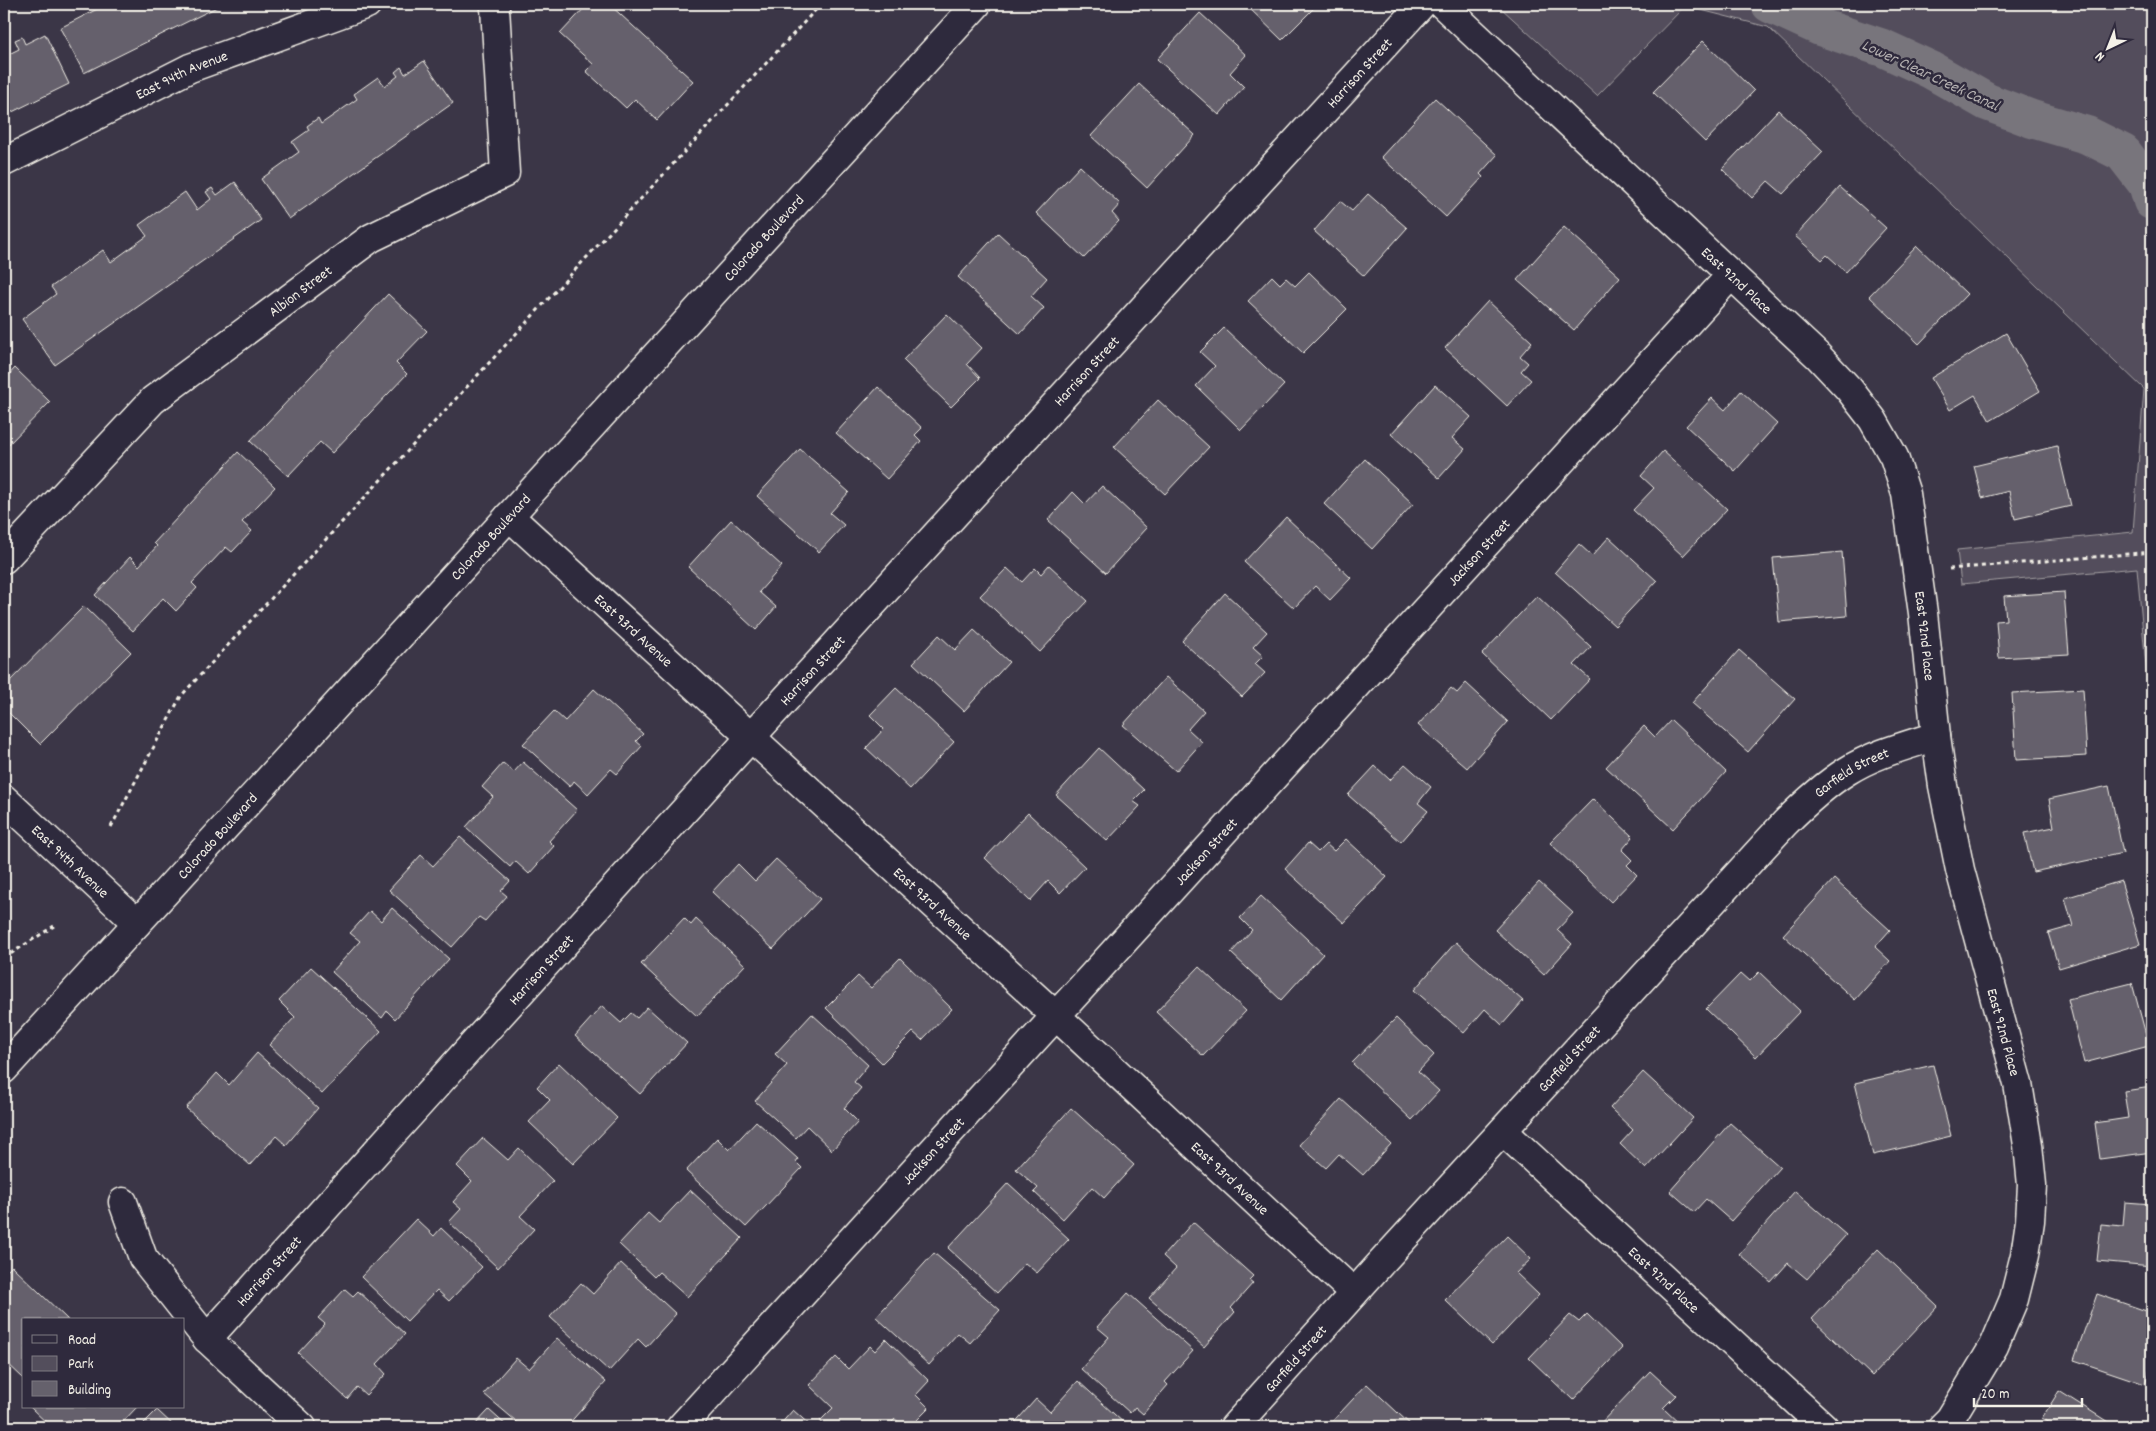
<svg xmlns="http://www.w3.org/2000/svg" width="2156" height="1431" font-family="Dekko,sans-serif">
	<rect width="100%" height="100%" fill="#3b3647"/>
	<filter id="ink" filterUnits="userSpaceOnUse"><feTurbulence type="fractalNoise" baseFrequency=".02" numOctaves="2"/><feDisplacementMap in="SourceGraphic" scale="10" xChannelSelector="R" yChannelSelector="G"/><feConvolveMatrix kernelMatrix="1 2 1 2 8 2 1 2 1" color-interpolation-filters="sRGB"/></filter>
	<g filter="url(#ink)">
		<path fill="#534e5c" stroke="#a4a0a2" d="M1499,4h653v728l-15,-164 -176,16 -4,-34 176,-18 11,-143 -376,-362 -83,-21 -88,90 -96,-88z"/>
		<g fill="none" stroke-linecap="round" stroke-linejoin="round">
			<path stroke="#78747b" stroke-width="38" d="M1770,4l50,23 63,21 48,22 56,32 45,17 55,16 36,18 24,31 5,17"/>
		</g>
		<g fill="#65616c" stroke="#f4f1e8">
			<path d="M102,4h121l-139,69 -24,-45 43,-22z"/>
			<path d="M588,4h21l84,77 -36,39 -22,-21 -9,9 -40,-37 7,-7 -33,-30z"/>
			<path d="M1245,4h73l-36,36z"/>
			<path d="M1200,13l46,42 -16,18 14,14 -25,28 -62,-56z"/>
			<path d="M45,34l24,50 -65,32v-63l1,3 14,-7 -4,-9 7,-3 3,7z"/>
			<path d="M1703,41l51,50 -49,51 -52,-50z"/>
			<path d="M424,61l29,42 -164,116 -28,-40 38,-27 -7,-10 17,-12 -2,-4 11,-8 3,6 36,-25 -3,-5 24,-17 7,9 13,-10 -3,-4 6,-5 4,7z"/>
			<path d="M1139,84l56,51 -48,53 -56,-52z"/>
			<path d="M1435,98l62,57 -17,19 3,3 -37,40 -65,-60z"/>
			<path d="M1778,110l45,42 -40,42 -15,-13 -16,17 -30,-29z"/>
			<path d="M1080,166l40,38 -8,9 7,8 -35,37 -48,-45z"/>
			<path d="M235,182l26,38 -206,145 -33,-46 34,-25 -5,-7 52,-37 8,12 36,-26 -8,-11 46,-33 12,18 14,-11 -5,-7 6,-4 5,7z"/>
			<path d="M1840,187l46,41 -40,44 -19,-17 -5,5 -27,-24z"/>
			<path d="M1368,194l39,34 -43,48 -50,-45 26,-30 12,10z"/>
			<path d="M1564,227l56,50 -46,53 -57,-50z"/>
			<path d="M998,233l49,45 -16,18 13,12 -24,26 -62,-57z"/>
			<path d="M1917,246l50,48 -48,50 -50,-48z"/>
			<path d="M1309,272l38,37 -44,44 -55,-52 24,-25 8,8 6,-6 9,8z"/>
			<path d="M388,294l39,37 -31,32 11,11 -75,79 -12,-11 -32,34 -38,-35z"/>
			<path d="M1488,301l44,41 -12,14 8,7 -7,8 10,9 -24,26 -62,-58z"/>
			<path d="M947,314l35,34 -15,16 13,14 -29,29 -48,-47z"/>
			<path d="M1224,328l60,57 -43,45 -45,-44 19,-20 -15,-14z"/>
			<path d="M2006,333l34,58 -50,30 -15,-26 -25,15 -19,-32z"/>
			<path d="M15,368l35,34 -46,47v-69z"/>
			<path d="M1435,385l36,32 -19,21 13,11 -26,29 -48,-44z"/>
			<path d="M878,387l44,41 -7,7 6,6 -34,38 -51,-46z"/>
			<path d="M1741,391l36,33 -42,47 -49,-45 26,-28 13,12z"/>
			<path d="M1158,400l51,47 -44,47 -51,-47z"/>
			<path d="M2057,446l14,60 -56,13 -6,-28 -27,7 -8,-32z"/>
			<path d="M800,449l49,43 -19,21 14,12 -25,27 -62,-56z"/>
			<path d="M1663,451l64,58 -44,47 -50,-46 21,-22 -13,-12z"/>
			<path d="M238,452l37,35 -33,35 10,9 -20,21 -6,-5 -34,36 5,5 -21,23 -13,-13 -30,33 -38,-36 35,-38 9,9 18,-20 -3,-3z"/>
			<path d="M1365,459l48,45 -41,45 -48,-45z"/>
			<path d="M1102,486l45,42 -41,45 -58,-53 25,-28 12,12z"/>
			<path d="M1286,517l65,61 -21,22 -15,-14 -21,22 -50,-46z"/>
			<path d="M731,520l51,46 -23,26 17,15 -20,23 -68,-63z"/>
			<path d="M1609,537l48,44 -42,45 -60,-54 24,-28 13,12z"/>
			<path d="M1842,552l5,64 -68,6 -6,-64z"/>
			<path d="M1049,565l39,36 -48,51 -60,-56 27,-28 15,14 13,-14 6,6z"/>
			<path d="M2064,592l5,62 -70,4 -3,-37 10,-1 -2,-24z"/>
			<path d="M1225,593l42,39 -14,15 10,9 -8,8 10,9 -23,24 -60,-56z"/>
			<path d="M1537,596l54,51 -17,18 16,14 -39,41 -69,-66z"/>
			<path d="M84,606l47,46 -91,92 -36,-36v-21z"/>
			<path d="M974,630l35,32 -45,49 -51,-48 26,-28 16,15z"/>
			<path d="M1739,650l56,49 -47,53 -56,-49z"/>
			<path d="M1166,677l38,34 -16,18 14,13 -26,29 -53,-46z"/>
			<path d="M1466,683l42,39 -41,46 -49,-43 33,-37 6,5z"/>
			<path d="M896,688l58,54 -44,47 -44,-41 18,-19 -14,-14z"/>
			<path d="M594,689l49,45 -7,7 6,5 -25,28 -6,-5 -23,25 -14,-13 -4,6 -47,-43 31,-33 11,10z"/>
			<path d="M2083,689l4,67 -71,4 -4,-67z"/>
			<path d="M1671,720l55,52 -53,57 -67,-62 38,-41 11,11z"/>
			<path d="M1099,748l45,42 -11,11 7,5 -33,35 -51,-46z"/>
			<path d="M523,762l54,48 -28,31 5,5 -25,28 -14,-13 -5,6 -44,-40 27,-30 -11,-10 21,-24 11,9z"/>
			<path d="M1405,764l26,23 -13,16 10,8 -27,31 -53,-47 27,-29 15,14z"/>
			<path d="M2109,786l14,67 -90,19 -9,-39 30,-6 -5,-28z"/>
			<path d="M1593,799l40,38 -11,13 10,10 -5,5 10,10 -26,27 -61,-59z"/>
			<path d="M1028,813l57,54 -25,26 -12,-12 -18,20 -45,-43z"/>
			<path d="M460,837l50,44 -9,10 6,5 -22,25 -6,-4 -27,30 -63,-57 32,-35 12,11z"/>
			<path d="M1346,839l41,38 -43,46 -59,-54 23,-26 10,9 8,-8 8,7z"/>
			<path d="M776,859l44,40 -47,50 -61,-57 26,-28 17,17z"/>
			<path d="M1834,879l56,51 -15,17 15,14 -35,39 -72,-65z"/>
			<path d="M2121,881l19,63 -81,24 -11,-35 25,-7 -8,-28z"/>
			<path d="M1539,882l34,31 -16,17 15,14 -28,31 -49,-45z"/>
			<path d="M1261,896l62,58 -42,46 -50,-47 21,-23 -12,-12z"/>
			<path d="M392,908l57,51 -54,60 -8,-8 -5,7 -50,-46 28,-31 -10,-8 20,-22 11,10z"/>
			<path d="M684,918l7,7 5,-6 49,46 -48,51 -56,-52z"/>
			<path d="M1456,942l67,59 -21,24 -17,-16 -21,24 -50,-43z"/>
			<path d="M900,958l52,51 -30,31 -9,-8 -31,31 -56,-55 32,-32 13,12z"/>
			<path d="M311,967l70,64 -59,63 -53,-49 26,-28 -16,-16z"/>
			<path d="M1199,967l47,44 -43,45 -47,-44z"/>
			<path d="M1759,972l41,39 -44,46 -50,-48 35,-36 9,8z"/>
			<path d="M2132,983l17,63 -65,17 -16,-64z"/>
			<path d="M602,1006l19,17 10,-10 6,5 10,-11 40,36 -47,51 -65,-58z"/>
			<path d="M812,1014l56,51 -14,17 7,6 -17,20 14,14 -26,28 -25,-24 -11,12 -41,-37 32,-36 -12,-11z"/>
			<path d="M1396,1018l38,37 -16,17 21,19 -27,29 -60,-57z"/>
			<path d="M257,1053l61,55 -32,37 -10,-9 -26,29 -64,-57 31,-35 12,12z"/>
			<path d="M559,1063l58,55 -44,46 -44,-42 21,-22 -13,-13z"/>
			<path d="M1933,1065l18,71 -78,19 -18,-72z"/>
			<path d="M1643,1072l50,46 -47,51 -26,-25 13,-14 -23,-22z"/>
			<path d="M2152,1087v65l-52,7 -5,-36 33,-5 -4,-27z"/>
			<path d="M1341,1099l50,45 -28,31 -24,-21 -13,14 -27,-23z"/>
			<path d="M1071,1108l63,57 -30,33 -12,-11 -29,32 -29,-27 4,-4 -22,-19z"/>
			<path d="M756,1121l42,38 -2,3 6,6 -56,59 -60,-56 31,-33 12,12z"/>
			<path d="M1730,1123l50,44 -49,54 -25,-22 -12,13 -24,-21z"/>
			<path d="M483,1138l25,22 11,-12 34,33 -33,35 14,13 -36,39 -49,-46 12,-13 -8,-7 19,-21 -15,-15z"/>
			<path d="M1008,1183l61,56 -32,34 -12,-10 -28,30 -49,-45z"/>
			<path d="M690,1190l52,48 -55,59 -28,-25 -5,5 -35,-33 29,-31 11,10z"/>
			<path d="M1795,1191l51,44 -39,44 -19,-16 -17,19 -32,-28z"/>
			<path d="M2125,1202l27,2v62l-55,-5 4,-37 22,2z"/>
			<path d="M416,1219l18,17 7,-8 41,39 -33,34 -12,-11 -30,31 -46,-44z"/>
			<path d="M1193,1222l60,54 -4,4 4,3 -22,25 4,4 -31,35 -55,-49 27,-30 -13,-12z"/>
			<path d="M1507,1236l24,23 -15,14 23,22 -47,50 -47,-45z"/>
			<path d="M1878,1249l60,57 -66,70 -60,-57z"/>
			<path d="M934,1253l66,57 -30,33 -12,-10 -29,32 -53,-48z"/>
			<path d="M621,1263l55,51 -30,33 -8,-8 -29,32 -59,-54 31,-34 12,11z"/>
			<path d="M12,1266l56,54h-44v59l-20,-19v-86z"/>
			<path d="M345,1289l8,7 5,-5 47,43 -28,30 9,10 -20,21 -9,-8 -10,12 -49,-46 27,-29 -7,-6z"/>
			<path d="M1128,1293l65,58 -28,31 3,3 -25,29 -8,-7 -5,6 -49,-44 28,-32 -12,-10z"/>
			<path d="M2097,1294l55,19v49l-7,22 -71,-24z"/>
			<path d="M1587,1314l35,34 -49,52 -44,-42 41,-43 9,7z"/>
			<path d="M557,1338l49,44 -40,45h-43l-39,-33 32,-36 13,11z"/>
			<path d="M886,1339l43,42 -13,14 13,13 -19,19h-5l-10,-8 -8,8h-60l-7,-6 13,-13 -24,-23 27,-28 12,12 22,-23 5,5z"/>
			<path d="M1650,1371l26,24 -13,13 20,19h-86z"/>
			<path d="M1078,1381l48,44 -2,2h-113l25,-28 14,13z"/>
			<path d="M1367,1384l46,43h-86z"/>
			<path d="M2059,1391l57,36h-60l-14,-9z"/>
			<path d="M30,1407h107l-19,20h-42l-8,-7 -6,7h-11z"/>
			<path d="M157,1410l18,17h-35z"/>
			<path d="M489,1410l19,17h-35z"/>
			<path d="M793,1410l19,17h-34z"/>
		</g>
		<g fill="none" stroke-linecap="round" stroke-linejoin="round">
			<defs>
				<g id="street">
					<path id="s1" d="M1442,4l376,352 31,33 24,31 21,37 12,37 17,119 13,123 7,50 17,84 58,214 10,61 4,40 -2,36 -5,34 -11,44 -20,47 -44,73 -8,8"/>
					<path id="s2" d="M4,162l186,-94 177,-64"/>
					<path id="s3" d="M509,516l546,499 299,278"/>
					<path id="s4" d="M4,559l149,-159 218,-162 134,-65 -10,-165"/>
					<path id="s5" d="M4,799l133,124"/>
					<path id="s6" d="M1503,1131l321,296"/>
					<path d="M123,1202l20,56 64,81 95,88"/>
					<path id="s7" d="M207,1339l543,-601 672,-734"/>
					<path id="s8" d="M681,1427l1050,-1152"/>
					<path id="s9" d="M1234,1427l148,-165 403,-439c19,-19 38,-37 62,-52 27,-17 58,-25 89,-35"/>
				</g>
				<g id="primary">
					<path id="s10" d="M4,1069l973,-1065"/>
				</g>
			</defs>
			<use href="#street" stroke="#f4f1e8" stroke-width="31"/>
			<use href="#primary" stroke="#f4f1e8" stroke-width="31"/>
			<g stroke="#f4f1e8" stroke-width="3" stroke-dasharray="4 4" stroke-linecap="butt">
				<path d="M1949,569l203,-17"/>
				<path d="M111,827l70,-131 640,-692"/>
				<path d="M4,958l50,-32"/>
			</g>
			<use href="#street" stroke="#2f2a3d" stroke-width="28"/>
			<use href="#primary" stroke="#2f2a3d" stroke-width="28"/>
		</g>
	</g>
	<g text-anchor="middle" stroke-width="5" stroke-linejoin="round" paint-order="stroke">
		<g font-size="15" fill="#f4f1e8" stroke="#2f2a3d">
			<text dy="5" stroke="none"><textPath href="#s7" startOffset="1712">Harrison Street</textPath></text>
			<text dy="5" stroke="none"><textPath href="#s2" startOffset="198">East 94th Avenue</textPath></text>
			<text dy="5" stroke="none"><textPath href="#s10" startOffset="1126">Colorado Boulevard</textPath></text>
			<text dy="5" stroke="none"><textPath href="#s1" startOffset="404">East 92nd Place</textPath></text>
			<text dy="5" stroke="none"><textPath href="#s4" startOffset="401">Albion Street</textPath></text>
			<text dy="5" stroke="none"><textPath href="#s7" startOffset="1308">Harrison Street</textPath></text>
			<text dy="5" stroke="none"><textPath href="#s10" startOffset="721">Colorado Boulevard</textPath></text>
			<text dy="5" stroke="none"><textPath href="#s8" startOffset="1184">Jackson Street</textPath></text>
			<text dy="5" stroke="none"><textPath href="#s3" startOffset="169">East 93rd Avenue</textPath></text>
			<text dy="5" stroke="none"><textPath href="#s1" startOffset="824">East 92nd Place</textPath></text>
			<text dy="5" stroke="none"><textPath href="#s7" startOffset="902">Harrison Street</textPath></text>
			<text dy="5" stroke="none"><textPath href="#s9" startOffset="902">Garfield Street</textPath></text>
			<text dy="5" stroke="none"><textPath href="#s10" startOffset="316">Colorado Boulevard</textPath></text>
			<text dy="5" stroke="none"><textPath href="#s8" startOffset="779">Jackson Street</textPath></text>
			<text dy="5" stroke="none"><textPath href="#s5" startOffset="91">East 94th Avenue</textPath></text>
			<text dy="5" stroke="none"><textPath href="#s3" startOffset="574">East 93rd Avenue</textPath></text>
			<text dy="5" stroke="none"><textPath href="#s7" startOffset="498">Harrison Street</textPath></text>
			<text dy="5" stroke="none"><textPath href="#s1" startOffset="1229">East 92nd Place</textPath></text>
			<text dy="5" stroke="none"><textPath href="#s9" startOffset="498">Garfield Street</textPath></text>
			<text dy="5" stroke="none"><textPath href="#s8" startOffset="374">Jackson Street</textPath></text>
			<text dy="5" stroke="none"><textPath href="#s3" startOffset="979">East 93rd Avenue</textPath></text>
			<text dy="5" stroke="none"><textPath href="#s7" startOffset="92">Harrison Street</textPath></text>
			<text dy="5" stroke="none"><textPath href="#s6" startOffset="219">East 92nd Place</textPath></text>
			<text dy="5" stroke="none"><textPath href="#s9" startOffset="92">Garfield Street</textPath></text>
		</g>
		<g font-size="16" font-style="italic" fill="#b6b2b2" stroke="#2f2a3d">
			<text transform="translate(1931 74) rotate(25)" y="6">Lower Clear Creek Canal</text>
		</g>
	</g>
	<rect width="2156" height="1431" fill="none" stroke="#2f2a3d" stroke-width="20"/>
	<rect x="10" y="10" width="2136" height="1411" fill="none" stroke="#f4f1e8" stroke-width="2" filter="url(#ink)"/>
	<rect x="22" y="1318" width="162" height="90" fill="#2f2a3d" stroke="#7e7a81"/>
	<rect x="32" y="1335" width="25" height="8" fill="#2f2a3d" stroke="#7e7a81"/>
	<text x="68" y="1344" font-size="15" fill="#f4f1e8">Road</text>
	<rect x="32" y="1356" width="25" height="15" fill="#534e5c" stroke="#7e7a81"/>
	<text x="68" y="1368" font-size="15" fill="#f4f1e8">Park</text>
	<rect x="32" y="1381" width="25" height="15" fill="#65616c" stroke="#7e7a81"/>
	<text x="68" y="1394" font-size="15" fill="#f4f1e8">Building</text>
	<g transform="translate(2108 48) rotate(223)" stroke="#2f2a3d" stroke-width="4" paint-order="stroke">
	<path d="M0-4L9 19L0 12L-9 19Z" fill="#f4f1e8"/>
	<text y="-8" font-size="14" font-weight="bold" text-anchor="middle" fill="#f4f1e8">N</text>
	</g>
	<path d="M1974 1398v8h108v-8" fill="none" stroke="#f4f1e8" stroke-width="2.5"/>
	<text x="1981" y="1398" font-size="15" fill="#f4f1e8" stroke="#2f2a3d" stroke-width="4" paint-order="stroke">20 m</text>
</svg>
